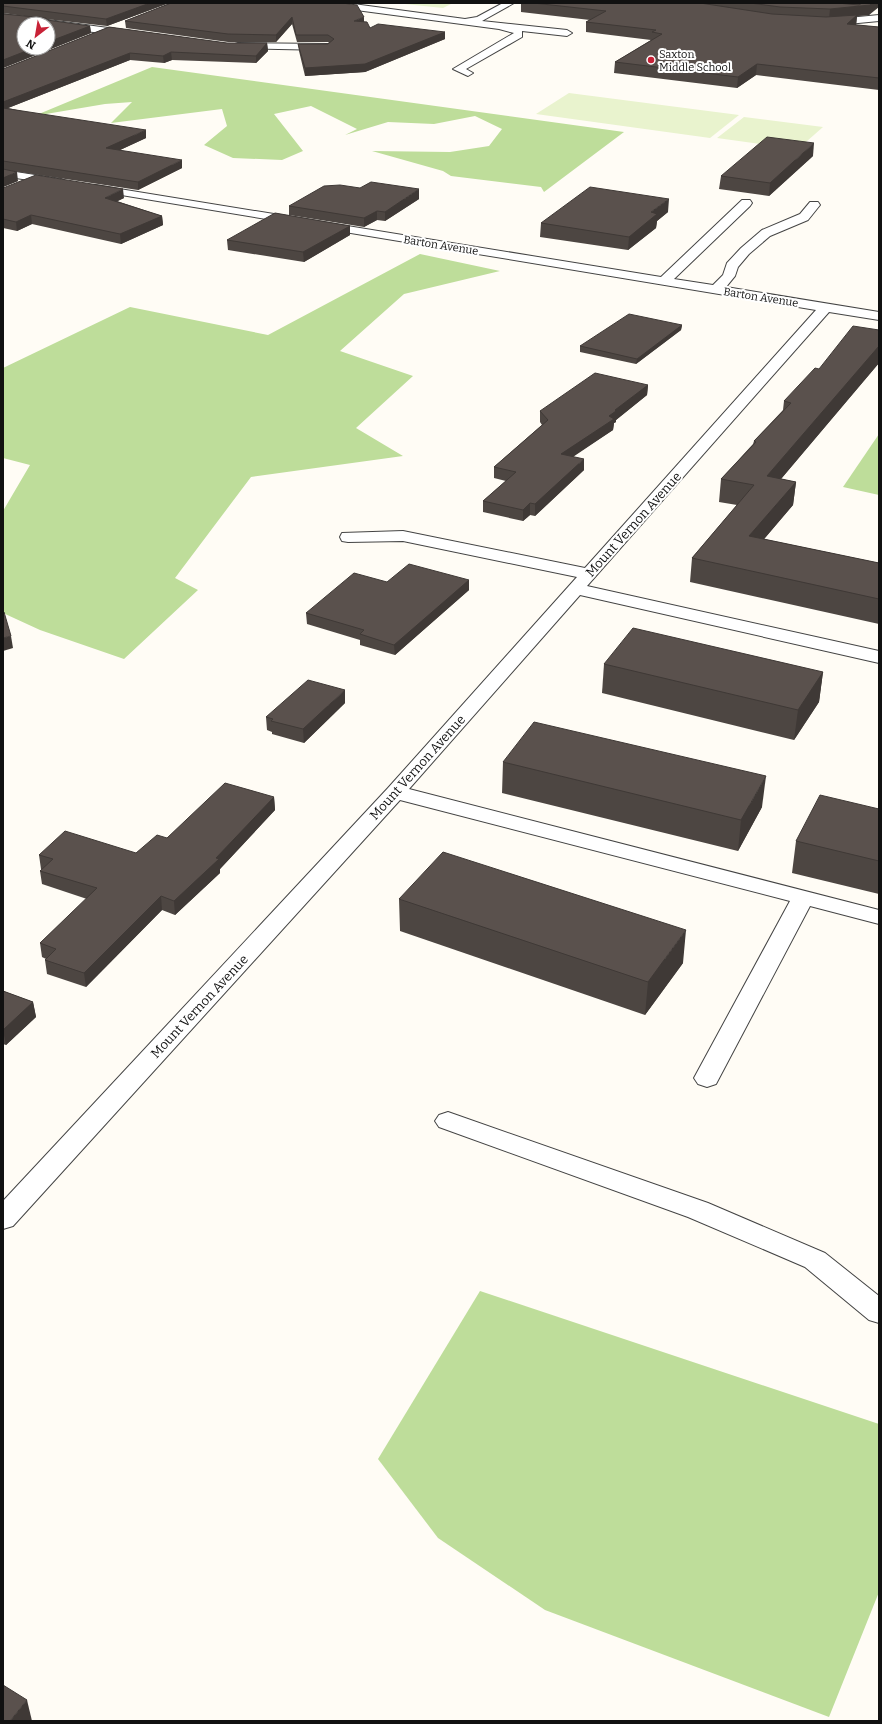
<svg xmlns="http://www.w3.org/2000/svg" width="882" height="1724" font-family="Bitter,serif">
	<rect width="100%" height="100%" fill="#fffcf5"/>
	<g fill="#bedd9a">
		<path d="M152,67l472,65 -80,60 -3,-5 -90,-11 -8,-5 -71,-20 78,1 39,-6 13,-17 -27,-13 -41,8 -46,-2 -43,13 12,-6 -46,-23 -37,8 29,37 -21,9 -49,-2 -29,-13 23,-19 -5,-17 -111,14 21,-21 -27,2 -71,12z"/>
		<path d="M420,254l80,17 -96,23 -64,57 73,25 -57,52 47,28 -152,21 -76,101 23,12 -74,69 -84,-29 -37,-17v-102l27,-46 -27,-7v-90l127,-61 138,28z"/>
		<path d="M879,434v61l-36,-8z"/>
		<path d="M480,1291l399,133v168l-50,125 -284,-107 -107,-72 -60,-79z"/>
	</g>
	<g fill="#e9f3ce">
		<path d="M395,3h58l-10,5z"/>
		<path d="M569,93l170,22 -29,23 -174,-24z"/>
		<path d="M744,117l79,10 -25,22 -81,-11z"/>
	</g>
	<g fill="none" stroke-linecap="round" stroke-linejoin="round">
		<defs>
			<g id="minor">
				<path d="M322,3h24l119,16 12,-2 26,-14h11l-32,18 85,9 5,3 -5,3 -45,-5v6l-56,32 7,4 -5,3 -15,-7 61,-36 -15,-4 -173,-23z"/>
				<path d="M3,14l128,17 5,3 -5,3 -83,-11v-2l-45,-4z"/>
				<path d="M879,15v6l-52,5 -5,-3 5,-3z"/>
				<path d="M238,43l90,1 5,3 -5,3 -93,-2v-4z"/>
				<path d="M3,170l58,9 6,3 -6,3 -58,-9z"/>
				<path d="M95,185l566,92 81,-77h8l2,3 -2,3 -76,73 39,6 10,-10 4,-12 14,-15 21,-18 38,-16 10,-12h8l2,3 -12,15 -38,16 -21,18 -11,13 -3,9 -9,11 153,25v8l-50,-8 -242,274 292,65v12l-299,-68 -171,194 470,121v14l-69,-18 -94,178 -9,3 -9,-3 -4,-6 96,-177 -390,-101 -387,426 -10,3v-28l385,-413 189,-211 -174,-36 -55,1 -6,-1 -2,-4 2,-4 61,-2 182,37 231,-258 -725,-120 -2,-2 2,-2z"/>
				<path d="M448,1112l260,91 117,50 54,43v27l-10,-3 -64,-53 -117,-50 -249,-90 -4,-6 4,-6z"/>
			</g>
		</defs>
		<use href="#minor" stroke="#444" stroke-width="2"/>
		<use href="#minor" fill="#fff" fill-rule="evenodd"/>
	</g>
	<g fill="#4d4642" fill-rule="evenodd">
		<path d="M3,3h166l-62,23 -61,-7 1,1 43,6 1,7 -88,35v-54l35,4 -35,-5zM24,24h24v24h-24z"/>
		<path d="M171,3l193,19 6,6 75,11 -80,33 -60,4 -6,-25 -1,-7h30l1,-1 -1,-1h-31l-5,-18 -16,18h-48l-102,-14 -1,-7z"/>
		<path d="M521,3h358l-10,12 -12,1 -1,9 23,2v63l-123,-15 -19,13 -123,-15 1,-11 36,-22 -65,-8v-10l4,-2 -69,-8z"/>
		<path d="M109,27l118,16h40l1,8 -12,12 -84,-3 -8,3 -34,-3 -122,48 138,30 -26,12 62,18 -44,22 -132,-20 12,11 -15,6v-118z"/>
		<path d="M813,156l-44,40 -50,-7 2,-13z"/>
		<path d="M3,188l121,10 -7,3 45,15 1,9 -42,19 -89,-20 -15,7 -14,-3z"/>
		<path d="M419,199l-34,22 -8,-1 -13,7 -75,-12v-9z"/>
		<path d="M668,212l-11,9 -1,7 -28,22 -88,-13 1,-14z"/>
		<path d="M350,226v9l-46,27 -76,-12 -1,-10z"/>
		<path d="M682,325l-1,5 -45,34 -56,-12v-6z"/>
		<path d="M879,330v33l-98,116 15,3 -3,23 -29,34 115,24v61l-189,-42 2,-24 45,-53 -18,-3 2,-23 32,-35 1,-3 29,-31 1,-9 35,-32z"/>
		<path d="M648,385l-1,10 -31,25v2l-2,1 -1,7 -40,26 11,14 -49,46 -5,-1 -7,6 -40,-9v-11l23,-20 -12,-3v-11l48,-42 -2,-3v-11z"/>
		<path d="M469,580v10l-74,65 -35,-10v-5l-53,-16 -1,-11 81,-31z"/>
		<path d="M604,664l219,8 -4,30 -25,38 -192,-47z"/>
		<path d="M345,703l-41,40 -32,-9v-2l-5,-2 -1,-13z"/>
		<path d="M503,762l259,45 -24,44 -236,-58z"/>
		<path d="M274,797l1,13 -55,59v4l-45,42 -13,-5 -76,77 -39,-13 -2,-14 1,-1 -4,-2 -2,-14 47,-44 -45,-15 -2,-13 2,-2h-1l-2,-14 97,-2 31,-15z"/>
		<path d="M879,809v85l-87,-21 4,-32z"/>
		<path d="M399,899l284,64 -38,52 -245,-84z"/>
		<path d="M3,991l30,11 3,15 -30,28 -3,-1z"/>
	</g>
	<g fill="#3f3936">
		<path d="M150,3h19l-62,23 -1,-7z"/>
		<path d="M872,3h7v4l-10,8 -12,1 -1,10 -11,9 -16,-16 1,-10 40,-4z"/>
		<path d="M292,17v7l-16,18v-7z"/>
		<path d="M364,17v7l-10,-3z"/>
		<path d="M90,26l1,7 -88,35v-8l31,-12h14v-6z"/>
		<path d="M445,32v7l-80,33 -60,4v-8z"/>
		<path d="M267,43l1,8 -12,12v-7z"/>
		<path d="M171,52l1,8 -8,3 -1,-7z"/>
		<path d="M130,53v7l-127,50v-8z"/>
		<path d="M757,64l-1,11 -19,13 1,-11z"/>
		<path d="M146,130v8l-39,18 -1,-8z"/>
		<path d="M814,143l-1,13 -44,40 1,-13z"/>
		<path d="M182,160v8l-44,22v-8z"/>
		<path d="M17,172l1,9 -15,6v-9z"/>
		<path d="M123,189l1,9 -18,9 -1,-9z"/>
		<path d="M419,189v10l-34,22v-9z"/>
		<path d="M669,199l-1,13 -11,9 -1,7 -28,22 1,-13 22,-25z"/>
		<path d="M377,211v9l-13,7v-9z"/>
		<path d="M31,215l1,9 -15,7 -1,-9z"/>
		<path d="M162,216l1,9 -42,19 -1,-10z"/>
		<path d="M350,226v9l-46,27 -1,-10z"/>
		<path d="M682,325l-1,5 -45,34 1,-5z"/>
		<path d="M879,346v17l-115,136 3,-23z"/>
		<path d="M648,385l-1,10 -31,25v2l-2,1 -1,7 -52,35v-11l48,-38 6,-6z"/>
		<path d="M584,459v11l-49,46v-12z"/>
		<path d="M796,482l-3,23 -46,54 2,-23z"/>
		<path d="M530,503v12l-7,6v-11z"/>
		<path d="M469,580v10l-74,65 -1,-10z"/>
		<path d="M11,636l2,12 -10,3v-13z"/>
		<path d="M823,672l-4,30 -25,38 4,-30z"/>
		<path d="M345,690v13l-41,40 -1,-14z"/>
		<path d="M766,776l-4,31 -24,44 3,-31z"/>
		<path d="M274,797l1,13 -55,59v4l-45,42 -1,-14 42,-43z"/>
		<path d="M161,896l1,14 -76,77 -2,-14z"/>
		<path d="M686,930l-3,33 -38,52 3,-33z"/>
		<path d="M33,1002l3,15 -30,28 -3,-15z"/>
		<path d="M27,1700l5,21h-22z"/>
	</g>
	<g fill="#5a514d" stroke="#3f3936">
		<path d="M3,3h147l-44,16 -103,-13z"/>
		<path d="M171,3h171l15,2 7,12 -10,4 13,1 3,6 8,-4 67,8 -80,32 -60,4 -7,-24h30l6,-5 -6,-4h-32l-4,-18 -16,18 -48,-1 -103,-13z"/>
		<path d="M533,3h167l72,11 54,3 31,-2 -10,9 32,3v51l-122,-14 -19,13 -123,-15 47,-28 -10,-2 4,-2 -70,-8 20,-11z"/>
		<path d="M750,3h87l22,2 3,-2h10l-2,2 -40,4 -50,-2z"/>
		<path d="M3,14l43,4 1,2 43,6 -42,16v-18h-24v24h10l-31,12z"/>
		<path d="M109,27l118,16h40l-11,13 -85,-4 -8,4 -33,-3 -127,49v-33z"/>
		<path d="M3,108l143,22 -40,18 76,12 -44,22 -135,-21z"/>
		<path d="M767,137l47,6 -44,40 -49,-7z"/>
		<path d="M3,169l14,3 -14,6z"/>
		<path d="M36,175l87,14 -18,9 57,18 -42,18 -89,-19 -15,7 -13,-3v-31z"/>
		<path d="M371,182l48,7 -34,23 -8,-1 -13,7 -75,-12 35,-20 16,-1 20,3z"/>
		<path d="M590,187l79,12 -18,13 6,2 -28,23 -88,-14z"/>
		<path d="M275,213l75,13 -47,26 -76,-12z"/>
		<path d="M629,314l53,11 -45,34 -57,-13z"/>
		<path d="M853,326l26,4v16l-112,130 29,6 -47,54 130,27v36l-187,-41 62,-73 -33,-6 35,-37 -2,-1 37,-38 -7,-2 31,-33 4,1z"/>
		<path d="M595,373l53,12 -33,25 1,1 -7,5 5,3 -53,35 23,5 -49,45 -5,-1 -7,7 -40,-9 33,-29 -22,-5 54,-47 -8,-9z"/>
		<path d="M409,564l60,16 -75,65 -34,-11 4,-4 -58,-17 48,-40 33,9z"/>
		<path d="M3,612h1l7,24 -8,2z"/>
		<path d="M633,628l190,44 -25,38 -194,-46z"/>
		<path d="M308,680l37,10 -42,39 -32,-8 2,-2 -7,-2z"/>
		<path d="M534,722l232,54 -25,44 -238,-58z"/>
		<path d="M225,783l49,14 -58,61 3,1 -45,42 -13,-5 -77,77 -39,-13 11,-11 -16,-6 57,-55 -57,-17 13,-12 -14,-4 26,-24 71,22 21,-18 10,3z"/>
		<path d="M820,795l59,14v52l-83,-20z"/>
		<path d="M443,852l243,78 -38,52 -249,-83z"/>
		<path d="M3,991l30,11 -30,28z"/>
		<path d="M3,1685l24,15 -17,21h-7z"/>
	</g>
	<circle fill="#c82237" stroke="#fff" stroke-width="1.5" cx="651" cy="60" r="4"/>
	<g text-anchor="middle" stroke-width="4" stroke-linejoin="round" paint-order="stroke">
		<g font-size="11" fill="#111" stroke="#fff" text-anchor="start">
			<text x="659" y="58">Saxton<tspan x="659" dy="13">Middle School</tspan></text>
		</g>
		<g font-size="11" fill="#111" stroke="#fff">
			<text transform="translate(441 245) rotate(9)" y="4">Barton Avenue</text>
			<text transform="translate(761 297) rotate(9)" y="4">Barton Avenue</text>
		</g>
		<g font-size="13" fill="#111" stroke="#fff">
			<text transform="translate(633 524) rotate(-48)" y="5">Mount Vernon Avenue</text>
			<text transform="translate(417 767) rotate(-48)" y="5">Mount Vernon Avenue</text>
			<text transform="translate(199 1006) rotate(-47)" y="5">Mount Vernon Avenue</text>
		</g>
	</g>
	<rect width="882" height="1724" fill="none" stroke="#111111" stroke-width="8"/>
	<g transform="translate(36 36) rotate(211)"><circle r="19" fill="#ffffff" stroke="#a0a0a0"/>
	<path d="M0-3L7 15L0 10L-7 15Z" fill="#c82237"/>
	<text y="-6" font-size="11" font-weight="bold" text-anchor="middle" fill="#111111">N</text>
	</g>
</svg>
